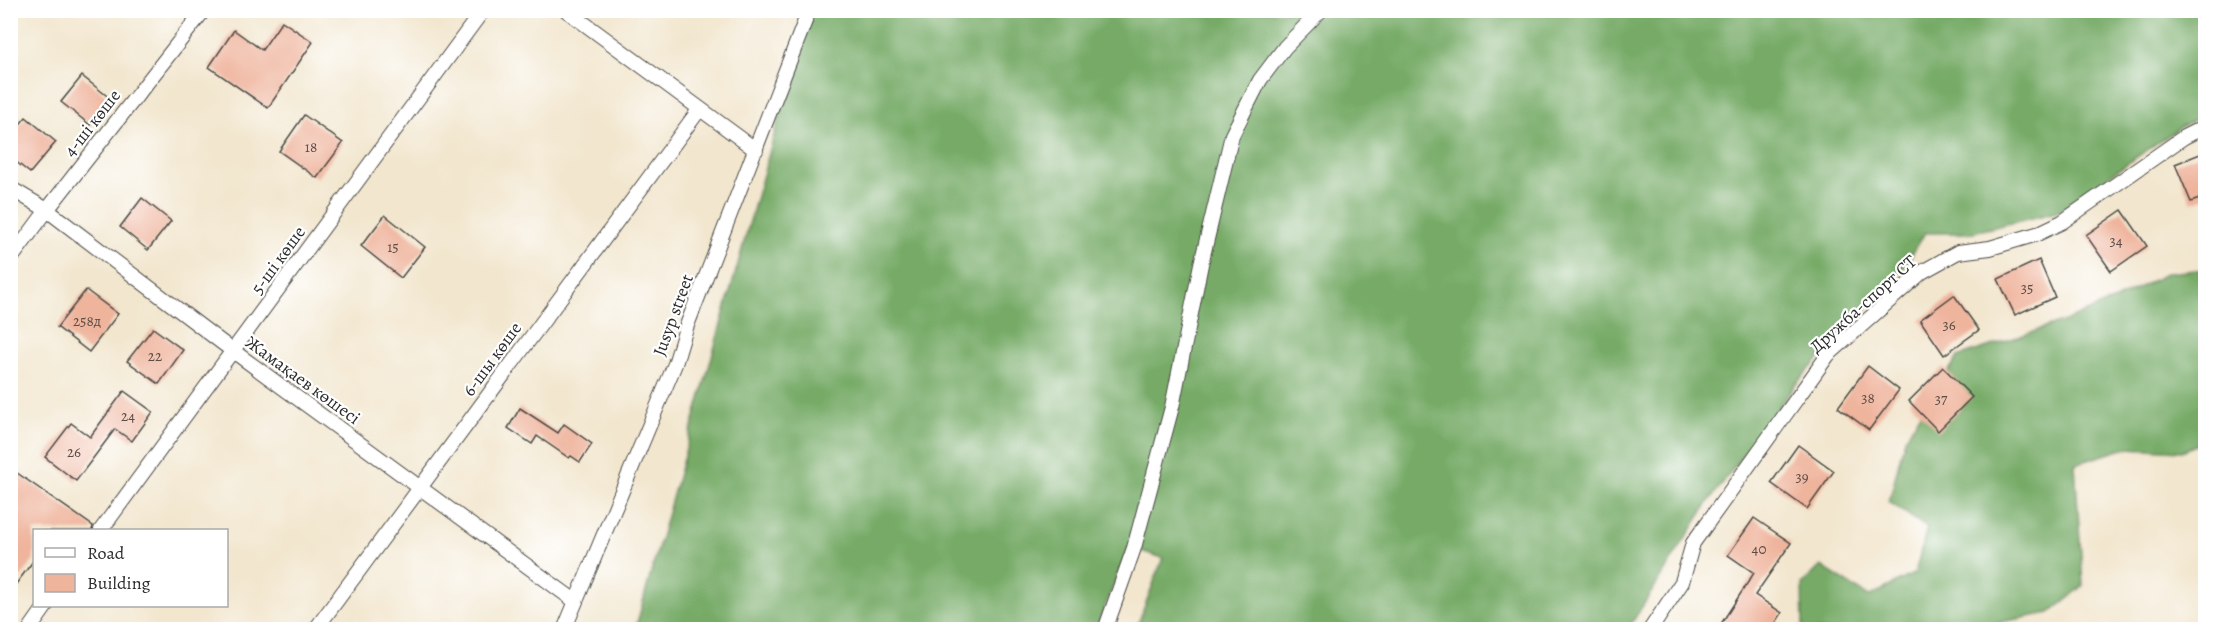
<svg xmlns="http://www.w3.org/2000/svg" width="2216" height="640" font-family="Alegreya,serif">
	<rect width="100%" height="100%" fill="#fff"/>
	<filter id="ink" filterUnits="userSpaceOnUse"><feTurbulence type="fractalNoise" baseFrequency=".0167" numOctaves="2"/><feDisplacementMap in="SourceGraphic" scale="12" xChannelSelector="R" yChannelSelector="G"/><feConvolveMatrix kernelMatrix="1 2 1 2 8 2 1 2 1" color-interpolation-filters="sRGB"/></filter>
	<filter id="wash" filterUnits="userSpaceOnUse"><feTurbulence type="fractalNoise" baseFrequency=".008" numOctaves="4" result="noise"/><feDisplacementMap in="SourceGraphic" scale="24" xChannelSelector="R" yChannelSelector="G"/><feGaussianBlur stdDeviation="1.35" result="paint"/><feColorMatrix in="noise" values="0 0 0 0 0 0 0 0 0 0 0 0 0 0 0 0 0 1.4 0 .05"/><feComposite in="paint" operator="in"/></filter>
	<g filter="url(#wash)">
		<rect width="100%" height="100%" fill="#f2e6ce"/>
		<g fill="#76aa66" stroke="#506a48" stroke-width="1.5">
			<path d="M809,11h1396v104l-23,11 -125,86 -87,21h-45l-20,33 -109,118 -86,116 -82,129h-492l27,-71 -34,-11 -33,82 -461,1z"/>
			<path d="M2205,269v172l-23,10 -56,-3 -51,16 8,122 -33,27 -49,9 -8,7 -192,1 2,-2 -1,-44 19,-18 48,31 46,-24 12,-45 -38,-26 16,-64 53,-81 107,-36 50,-21 52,-27z"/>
		</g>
		<g id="blocks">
			<g fill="#efb49c">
				<path d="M282,21l31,21 -45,66 -59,-41 25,-37 28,20z"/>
				<path d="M82,76l29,23 -21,26 -29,-23z"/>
				<path d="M304,115l39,28 -26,35 -38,-27z"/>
				<path d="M26,117l30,25 -26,31 -20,-16v-21z"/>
				<path d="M2205,152v45l-14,5 -16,-38z"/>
				<path d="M142,198l29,23 -23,29 -28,-23z"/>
				<path d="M2122,210l25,36 -36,25 -25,-36z"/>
				<path d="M385,215l40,32 -24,31 -40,-32z"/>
				<path d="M2039,260l16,37 -40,18 -17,-36z"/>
				<path d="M86,290l32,24 -29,38 -32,-25z"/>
				<path d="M1954,295l25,35 -35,25 -24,-35z"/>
				<path d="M153,328l30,22 -24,34 -32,-23z"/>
				<path d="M1868,366l31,24 -30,40 -31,-23z"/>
				<path d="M1943,367l29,30 -34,34 -29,-30z"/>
				<path d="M124,391l29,21 -21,29 -17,-12 -39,52 -31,-24 26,-34 19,14z"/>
				<path d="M520,408l38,25 6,-9 28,20 -12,18 -9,-6 -2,2 -32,-22 -5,8 -24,-16z"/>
				<path d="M1798,445l36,26 -27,38 -36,-26z"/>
				<path d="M10,468l83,58 -1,5h-58v29l-24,32z"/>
				<path d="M1754,518l37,25 -36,52 27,18 -11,17h-54l37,-57 -26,-18z"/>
			</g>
		</g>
	</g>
	<g filter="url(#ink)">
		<use href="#blocks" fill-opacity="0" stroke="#494743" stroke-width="1.5"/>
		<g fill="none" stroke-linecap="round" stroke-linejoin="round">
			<defs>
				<g id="street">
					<path d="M566,10l190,140"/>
					<path d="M10,188l37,22 186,141 342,250"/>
					<path d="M10,260l37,-50 157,-200"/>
					<path d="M101,530l382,-520"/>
					<path d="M29,630l17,-24"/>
					<path d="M315,630l384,-520"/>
					<path d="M564,630l111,-266 11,-36 119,-307 1,-11"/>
					<path d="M1105,630l29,-82 38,-141 29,-143 31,-129 28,-55 25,-33 36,-37"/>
					<path d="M1650,630l32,-48 11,-39 135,-188 94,-83 36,-20 32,-4 47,-14 25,-12 122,-85 22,-11"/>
				</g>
			</defs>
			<use href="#street" stroke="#494743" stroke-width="16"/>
			<use href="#street" stroke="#fff" stroke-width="14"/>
		</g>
	</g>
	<g text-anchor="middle" stroke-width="4.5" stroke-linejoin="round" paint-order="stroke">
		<g font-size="15" fill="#5c4d47">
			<text x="311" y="152">18</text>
			<text x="2116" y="246">34</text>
			<text x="393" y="252">15</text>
			<text x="2027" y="293">35</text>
			<text x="87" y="326">258д</text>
			<text x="1949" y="330">36</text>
			<text x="155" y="361">22</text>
			<text x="1868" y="403">38</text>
			<text x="1941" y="404">37</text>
			<text x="128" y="421">24</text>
			<text x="74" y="457">26</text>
			<text x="1802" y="482">39</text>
			<text x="1759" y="554">40</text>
		</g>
		<g font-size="18" fill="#2b2b2b" stroke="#fff">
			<text transform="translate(92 123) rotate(-52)" y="6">4-ші көше</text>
			<text transform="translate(278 260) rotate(-54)" y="6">5-ші көше</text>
			<text transform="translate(1863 304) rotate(-42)" y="6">Дружба-спорт СТ</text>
			<text transform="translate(673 315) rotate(-70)" y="6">Jusyp street</text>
			<text transform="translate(492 359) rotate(-54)" y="6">6-шы көше</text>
			<text transform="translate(303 380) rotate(36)" y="6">Жамақаев көшесі</text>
		</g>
	</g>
	<rect width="2216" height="640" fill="none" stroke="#fff" stroke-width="36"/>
	<rect x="33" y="529" width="195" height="78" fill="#ffffff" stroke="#aaaaaa" stroke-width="1.5"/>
	<rect x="45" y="548" width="30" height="9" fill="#ffffff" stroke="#aaaaaa" stroke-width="1.5"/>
	<text x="87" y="559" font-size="18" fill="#2b2b2b">Road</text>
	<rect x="45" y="574" width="30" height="18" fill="#efb49c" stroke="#aaaaaa" stroke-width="1.5"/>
	<text x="87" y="589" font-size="18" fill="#2b2b2b">Building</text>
</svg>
